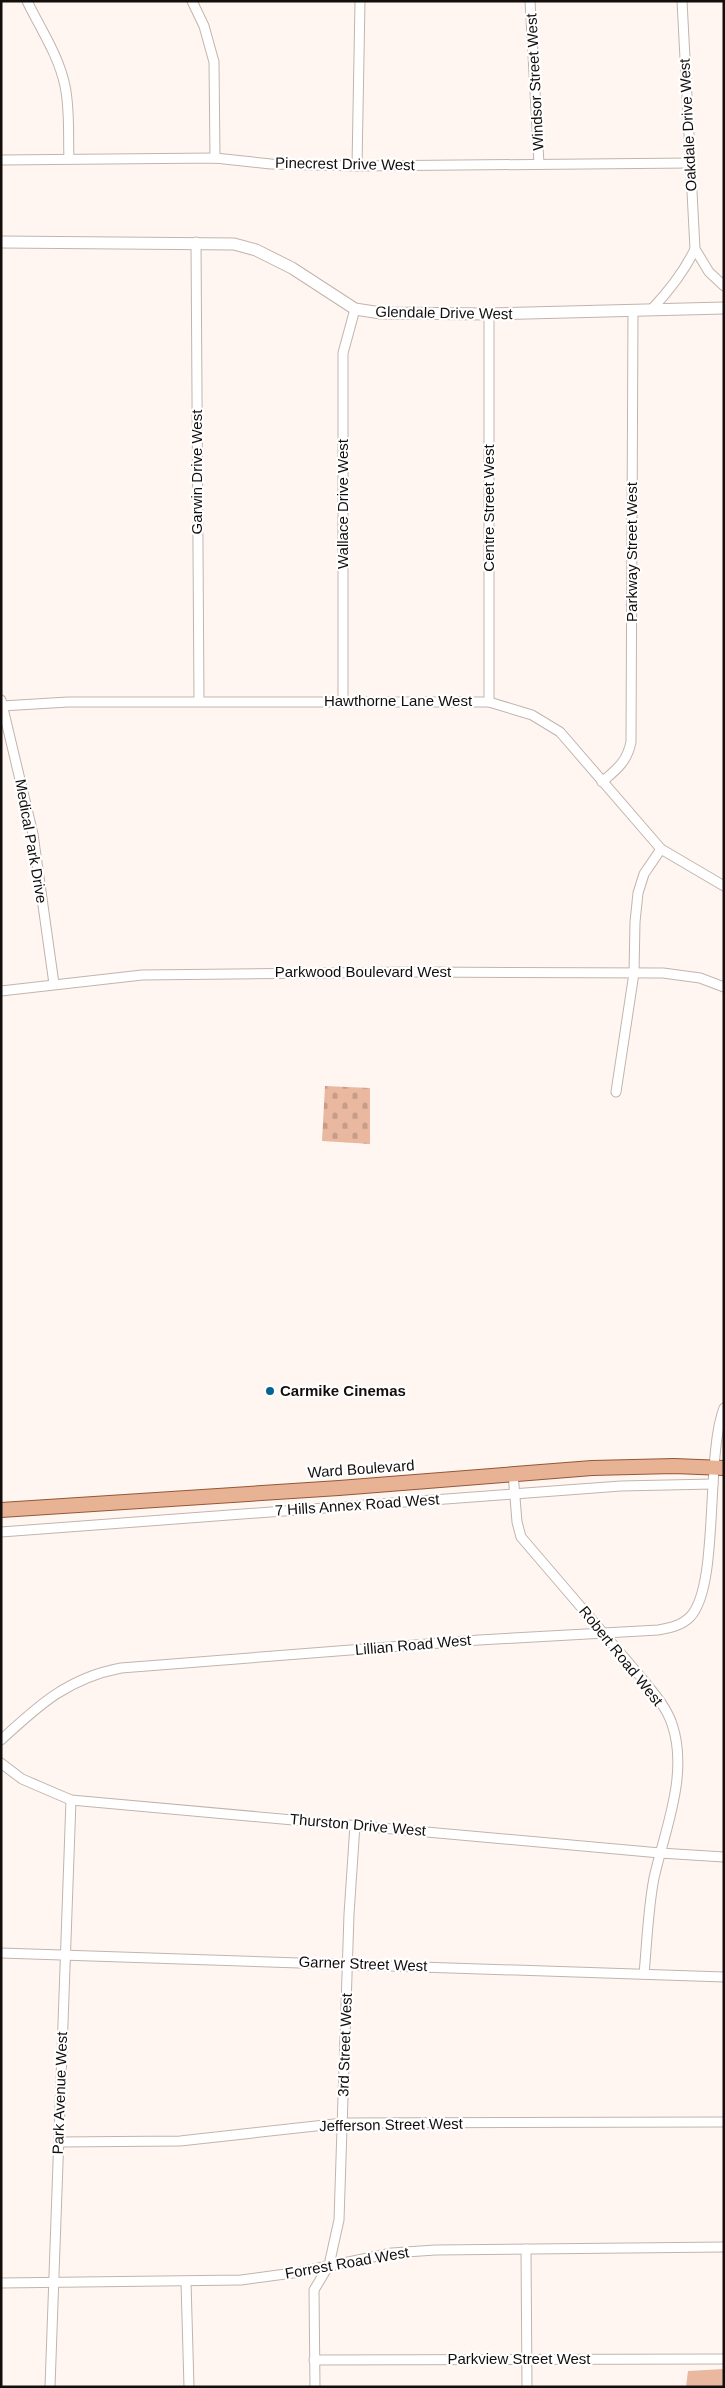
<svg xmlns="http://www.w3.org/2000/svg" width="725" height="2388" font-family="Helvetica,sans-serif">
	<defs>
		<pattern id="cemetery-stones" width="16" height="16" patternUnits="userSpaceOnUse" patternTransform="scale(1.25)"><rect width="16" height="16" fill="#e9b89f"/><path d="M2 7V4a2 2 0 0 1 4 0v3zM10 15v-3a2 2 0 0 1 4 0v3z" fill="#c79d88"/></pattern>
	</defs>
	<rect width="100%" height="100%" fill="#fff6f2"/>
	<path fill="url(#cemetery-stones)" d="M325,1086l45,2v56l-48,-3z"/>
	<path fill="#e9b89f" d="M724,2369v18h-38l2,-16z"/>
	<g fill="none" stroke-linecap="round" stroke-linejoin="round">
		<defs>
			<g id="minor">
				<path d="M27,1c13,27 32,55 38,85 5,23 3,49 4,73"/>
				<path d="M192,1l12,25 10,36 1,96"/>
				<path d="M530,1l9,163"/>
				<path d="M682,1l13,248 14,23 15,14"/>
				<path d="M1,160l214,-2 56,6 86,2 333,-3"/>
				<path d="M357,166l3,-165"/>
				<path d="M196,242l3,459"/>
				<path d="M651,310c18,-19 33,-38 44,-61"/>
				<path d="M1,700l32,134 21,150"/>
				<path d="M343,701v-348l12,-44"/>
				<path d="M489,702v-388"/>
				<path d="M2,706l66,-4h421l43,13 28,17 101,117 63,37"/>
				<path d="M602,782c15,-13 25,-20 29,-40l2,-431"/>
				<path d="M1,991l141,-16 272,-3 249,1 37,5 24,9"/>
				<path d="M616,1092l18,-119 1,-51 3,-29 6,-19 17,-25"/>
				<path d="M513,1473l4,49 4,15 119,139c12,15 26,30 32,48 17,50 -7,105 -18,154 -6,31 -7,64 -10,96"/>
				<path d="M1,1532l620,-46 92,-2"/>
				<path d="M1,1740c38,-35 67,-62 120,-72l358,-28 179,-10c11,-2 23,-4 32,-13 30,-31 15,-160 34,-209"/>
				<path d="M1,1763l21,16 49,21 589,53 64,4"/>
				<path d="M1,1953l723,24"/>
				<path d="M59,2142l121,-1 163,-18 381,-1"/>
				<path d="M526,2249l1,138"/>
				<path d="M186,2282l3,105"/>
				<path d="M1,2283l240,-3 59,-8 92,-19 43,-3 289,-3"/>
				<path d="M314,2360l410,-1"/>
				<path d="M50,2387l21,-587"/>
				<path d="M315,2387l-1,-97 15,-25 10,-45 10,-306 6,-89"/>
			</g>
			<path id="tertiary" d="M1,242l233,2 22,6 36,18 63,41 26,4 108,1 235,-6"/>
			<path id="primary" d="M1,1510l338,-22 253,-20 82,-2 50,2"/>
		</defs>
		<use href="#minor" stroke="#c2b4ad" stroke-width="11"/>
		<use href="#tertiary" stroke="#c2b4ad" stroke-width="13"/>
		<use href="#primary" stroke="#945736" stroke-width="16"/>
		<use href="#minor" stroke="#fff" stroke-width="9"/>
		<use href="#tertiary" stroke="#fff" stroke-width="11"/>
		<use href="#primary" stroke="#e8b294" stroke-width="14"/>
	</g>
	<circle fill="#016493" stroke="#fff" stroke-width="2" cx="270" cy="1391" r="5"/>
	<g text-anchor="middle" stroke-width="4.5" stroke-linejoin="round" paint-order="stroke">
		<g font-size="15" fill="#130e0c" stroke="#fff">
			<text transform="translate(535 82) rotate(-93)" y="5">Windsor Street West</text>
			<text transform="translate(688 125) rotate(-93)" y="5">Oakdale Drive West</text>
			<text transform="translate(345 164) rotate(1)" y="5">Pinecrest Drive West</text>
			<text transform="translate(444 313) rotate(1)" y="5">Glendale Drive West</text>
			<text transform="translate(197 472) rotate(-90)" y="5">Garwin Drive West</text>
			<text transform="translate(343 504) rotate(-90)" y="5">Wallace Drive West</text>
			<text transform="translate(489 508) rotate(-90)" y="5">Centre Street West</text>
			<text transform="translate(632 552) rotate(-90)" y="5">Parkway Street West</text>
			<text x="398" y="706">Hawthorne Lane West</text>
			<text transform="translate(31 841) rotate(80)" y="5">Medical Park Drive</text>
			<text x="363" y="977">Parkwood Boulevard West</text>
			<text transform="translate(361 1469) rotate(-4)" y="5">Ward Boulevard</text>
			<text transform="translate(357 1505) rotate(-4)" y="5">7 Hills Annex Road West</text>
			<text transform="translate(413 1645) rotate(-5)" y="5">Lillian Road West</text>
			<text transform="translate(621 1656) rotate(51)" y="5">Robert Road West</text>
			<text transform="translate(358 1825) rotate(5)" y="5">Thurston Drive West</text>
			<text transform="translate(363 1964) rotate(2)" y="5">Garner Street West</text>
			<text transform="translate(345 2045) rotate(-88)" y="5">3rd Street West</text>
			<text transform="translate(60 2093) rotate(-88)" y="5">Park Avenue West</text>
			<text transform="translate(391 2125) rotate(-1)" y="5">Jefferson Street West</text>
			<text transform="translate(347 2263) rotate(-10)" y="5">Forrest Road West</text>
			<text x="519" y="2364">Parkview Street West</text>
		</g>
		<g font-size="15" font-weight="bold" fill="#130e0c" stroke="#fff" text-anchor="start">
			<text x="280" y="1396">Carmike Cinemas</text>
		</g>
	</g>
	<rect width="725" height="2388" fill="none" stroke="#130e0c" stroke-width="5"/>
</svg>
